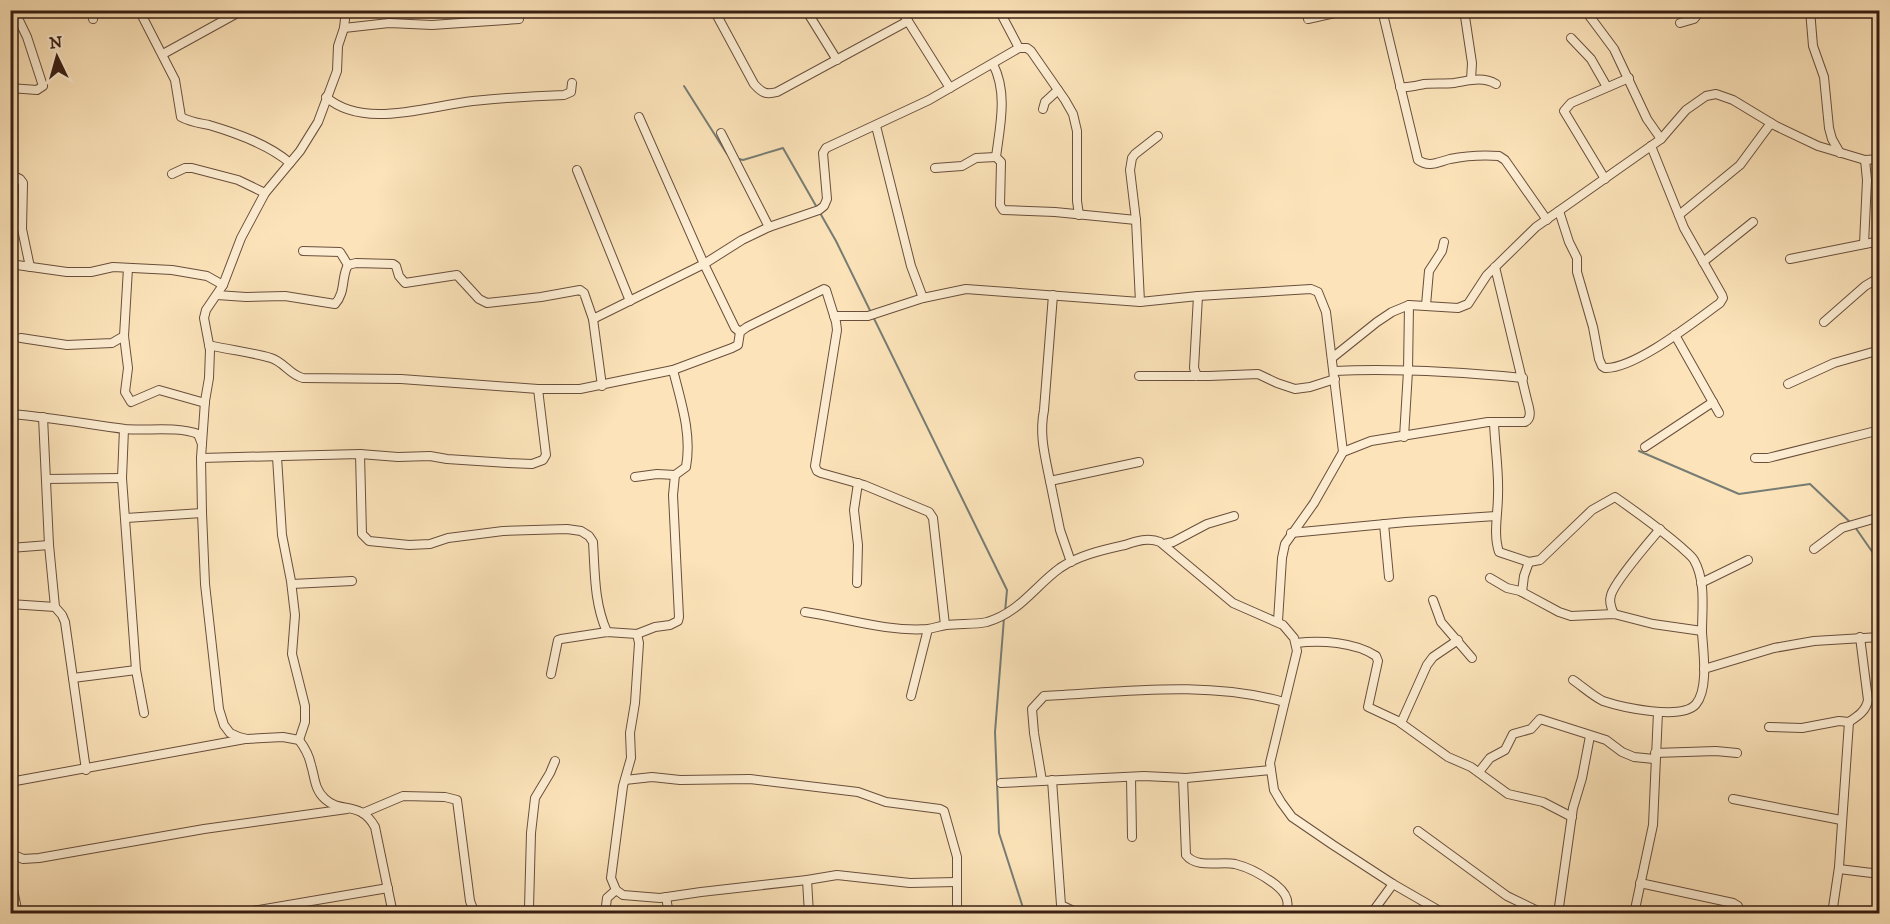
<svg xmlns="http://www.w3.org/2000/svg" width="1890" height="924" font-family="'IM FELL DW Pica',serif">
	<rect width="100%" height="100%" fill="#fce3b9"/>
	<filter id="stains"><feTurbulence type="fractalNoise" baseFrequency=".00333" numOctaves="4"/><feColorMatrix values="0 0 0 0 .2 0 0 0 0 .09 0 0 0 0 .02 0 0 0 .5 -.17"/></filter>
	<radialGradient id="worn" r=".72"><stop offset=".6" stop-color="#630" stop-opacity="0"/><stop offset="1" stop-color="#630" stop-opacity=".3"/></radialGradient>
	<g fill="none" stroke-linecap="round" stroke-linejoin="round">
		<g stroke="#767d74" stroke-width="2">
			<path d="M684,86l43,68 3,2"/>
			<path d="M735,158l8,2 40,-12 53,93 171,349 -2,22"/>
			<path d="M1639,451l100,43 71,-10 41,39"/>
			<path d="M1855,527l25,36"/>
			<path d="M1004,618l-9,114 4,101 26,81"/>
		</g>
		<defs>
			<g id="street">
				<path d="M91,10l2,9"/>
				<path d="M139,10l36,70 6,37c9,5 18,6 28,8 27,8 59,19 81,38"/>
				<path d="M346,10l-2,18 -6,18 -1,25 -19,51 -18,29 -35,42 -24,45 -18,47 -17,25 -2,8 6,32 -1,28 -4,23 -4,57 1,55 3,71 14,125 5,16 6,8 9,4 8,2 36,-2 16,3c6,8 10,15 12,25 4,12 3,24 14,34 16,15 35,1 50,28l18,87"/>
				<path d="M714,10l40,74c8,9 12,11 23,8l131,-71"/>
				<path d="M806,10l31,50"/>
				<path d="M901,10l49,78"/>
				<path d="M999,10l20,38"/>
				<path d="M1382,10l36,150c11,8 20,2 32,-1 15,-3 34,-4 49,-3l6,4 42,60"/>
				<path d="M1464,10l8,53 -1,17"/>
				<path d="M1585,10l29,39 33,70 14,20"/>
				<path d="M1810,10l3,36 11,31 5,51 3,11 8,14"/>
				<path d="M1308,19l40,-9"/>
				<path d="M1680,23l14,-4 7,-9"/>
				<path d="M344,28l45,-5 43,2 87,-6"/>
				<path d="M1571,38l20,21 16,28"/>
				<path d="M163,54l78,-43"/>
				<path d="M993,64c15,29 7,62 3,93l5,5 -1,43 3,5 52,2 81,8"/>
				<path d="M1400,87c9,1 15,-1 24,-3 10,-1 20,0 30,-1 14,-2 28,-7 42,1"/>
				<path d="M10,88l27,2 6,-4 -16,-49 -13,-27"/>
				<path d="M326,97c38,33 102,9 147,4 30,-3 61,-5 91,-6l7,-3 1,-9"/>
				<path d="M1043,109l2,-7 13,-12"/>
				<path d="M639,117l65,147 31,64 5,4"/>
				<path d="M876,126l35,140 12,32"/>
				<path d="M721,133l48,94"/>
				<path d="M935,168l27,-2 14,-8 20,-1"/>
				<path d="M577,170l53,131"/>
				<path d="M10,174l10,5 3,4 -1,46 8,38"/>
				<path d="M172,174l13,-6h7l46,12 27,13"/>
				<path d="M1605,179l-41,-68 7,-8 58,-25"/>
				<path d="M1559,211l10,31 8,16v14l16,55 6,32 3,7 3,2c30,1 90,-47 115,-65l3,-5 -1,-3 -38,-67 -33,-82"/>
				<path d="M1679,215l61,-50 31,-42"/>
				<path d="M1864,244l3,-64 -2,-20"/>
				<path d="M303,251l37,1 8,13"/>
				<path d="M1790,259l90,-18"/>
				<path d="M1703,262l50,-40"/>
				<path d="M10,264l57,8h24l22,-5 59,3 35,6 16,9"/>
				<path d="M348,265l8,-2 37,1 3,2 3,10 6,7 52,-8 22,24 8,4 54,-6 39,-7 4,3 9,26 111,-55 38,-24 27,-13 50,-17 5,-4 3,-7 -4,-46 3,-5 103,-48 90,-52h8l4,3 34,49 8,14 4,17v70l2,14"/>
				<path d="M128,268l-4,68 4,32 -3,24 6,10 28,-12 46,13"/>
				<path d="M217,295l29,2 39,-1 50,8c11,-12 6,-27 13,-39"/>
				<path d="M1140,302l-4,-82 -6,-50 2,-12 3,-4 23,-18"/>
				<path d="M1426,305l3,-34 13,-20 2,-9"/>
				<path d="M834,316h34l55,-18 43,-9 174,13 58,-6 113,-7 7,3 8,20 17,140 -29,51 -29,41 -3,14 -4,63"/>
				<path d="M593,319l9,67"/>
				<path d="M1824,322l41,-36 15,-9"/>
				<path d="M1675,335l44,78"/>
				<path d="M21,338l46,7 45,-2 12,-7"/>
				<path d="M209,345c20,5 42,7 62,13 13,4 19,17 32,20l98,1 137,10h42l93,-19"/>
				<path d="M1332,358l45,-36 15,-10 17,-7 49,3 10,-4 19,-29 49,-48 125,-88 25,-29 20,-14 10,-2 17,6 43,26 42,20 47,14 15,-1"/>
				<path d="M1334,371c63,-3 126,1 189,7"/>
				<path d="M1139,376h70l49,-2 19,9 18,6 15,-2 25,-8"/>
				<path d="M1197,376l-3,-8 4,-72"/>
				<path d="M1788,384l46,-21 46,-13"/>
				<path d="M10,414c39,3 77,10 115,15 22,2 53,-3 73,5l4,10"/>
				<path d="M43,417l6,128 6,62 7,8 3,7 21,148"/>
				<path d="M1494,423c1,24 5,48 4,72 0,19 -5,39 1,57l30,10 11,-2 52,-50 23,-13c23,16 45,32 66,50 4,4 10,8 13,13 12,21 8,49 8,72 1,19 7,56 -6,72 -14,17 -75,3 -93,-3 -10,-5 -20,-14 -30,-21"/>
				<path d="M124,429l-2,49 14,192 8,43"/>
				<path d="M1404,437l4,-66 1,-66"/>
				<path d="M1645,447l68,-45"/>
				<path d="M1343,452l28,-11 117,-19h37c8,-4 4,-14 2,-22l-32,-133"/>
				<path d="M360,454l2,80 7,7 40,4 21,-1 18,-6 55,-7 64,-2 14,2 8,5 4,6c2,31 1,61 14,90"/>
				<path d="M277,457l5,78 9,46 4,34 -3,39 13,52v16l-6,18"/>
				<path d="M201,458l159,-4 38,3 32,-1 17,3 61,4 24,1 11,-4 3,-5 -8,-66"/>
				<path d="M1755,458h13l112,-28"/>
				<path d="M635,477l22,-3 18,1"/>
				<path d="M46,479l76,-1"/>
				<path d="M1050,481c-5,-25 -11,-46 -6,-71l9,-115"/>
				<path d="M126,518l76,-5"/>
				<path d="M1384,524l5,53"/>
				<path d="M1291,533l115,-11 90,-6"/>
				<path d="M1164,544l9,-2 34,-18 27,-8"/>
				<path d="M10,548l39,-3"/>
				<path d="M1814,549l28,-21 38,-11"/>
				<path d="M1071,562l-11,-32 -10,-49 89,-19"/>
				<path d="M1490,578l17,10 13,3 39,21 12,4 43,-2 39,10 49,7"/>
				<path d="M857,583l1,-38 -4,-35 4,-27"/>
				<path d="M1701,583l47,-23"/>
				<path d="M292,584l60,-3"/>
				<path d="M1522,592l2,-16 5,-14"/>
				<path d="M1433,600l8,22 31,36"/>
				<path d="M10,604l45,3"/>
				<path d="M805,612c41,6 81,20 123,17 6,-1 12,-3 18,-4 13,-2 28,0 41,-3 32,-9 48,-36 73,-54 19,-13 43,-18 65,-23 11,-4 24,-8 35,-3l73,61 50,22 11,13 3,13 -27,112 4,27 7,12 11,15 41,28 60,39 52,30"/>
				<path d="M1614,614c-3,-6 -5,-13 -3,-19 4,-14 38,-53 49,-66"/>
				<path d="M637,634l2,9 -4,60 -5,30 1,25 -8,28 -12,92 5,12 7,5 37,3 41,-6 106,-12 30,-5 73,8 46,-1"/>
				<path d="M1296,643c25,-3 59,-1 80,13l2,5 -10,46 30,14 50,36 23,10 37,27 35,8 29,15"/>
				<path d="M1704,669l70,-21 40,-7 66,-4"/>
				<path d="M551,674l7,-34 3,-1 46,-7 30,2 18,-7 15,-2 8,-4 1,-4 -6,-122 2,-20 11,-8c6,-33 -5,-65 -13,-97l59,-22 6,-3 2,-13 7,-5 77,-38 2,1 10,32 1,8 -22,136 2,5 4,2 43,12 65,27 4,6 12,107"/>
				<path d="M73,678l63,-8"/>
				<path d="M911,696l17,-67"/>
				<path d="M1401,723l26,-58 6,-8 25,-17"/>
				<path d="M1769,727l33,1 37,-7 10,1c9,-6 17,-11 19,-22l-8,-63"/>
				<path d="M1655,753l61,-2 21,2"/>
				<path d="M1479,772l11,-14 15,-8 8,-16 18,-5 9,-10 66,21 16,12 12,5 20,2"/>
				<path d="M1131,777l1,60"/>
				<path d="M1183,778l3,77c11,14 34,6 49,9 16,4 28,11 41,21 10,8 15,17 9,29"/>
				<path d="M625,780l27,-3 28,3 70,-1 108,13 28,10 54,7 4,2 13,46v57"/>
				<path d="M1052,780l9,125 19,9"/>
				<path d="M1042,781l-8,-48 -2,-24 12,-13c79,-4 163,-16 240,6"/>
				<path d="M10,782l235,-43"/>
				<path d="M1001,783l143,-7 42,2 85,-8"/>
				<path d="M1733,799l108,21"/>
				<path d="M363,813l40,-17 42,1 12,3 13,101 5,13"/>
				<path d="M1418,831l89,65 37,18"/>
				<path d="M10,853l13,6 16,-1 165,-29 143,-20"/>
				<path d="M1839,869l41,5"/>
				<path d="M10,875l8,39"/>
				<path d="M807,880l2,34"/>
				<path d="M1640,883l93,20 5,3 2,8"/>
				<path d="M666,897l3,17"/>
				<path d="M235,914l153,-26"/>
				<path d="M532,914l-3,-6 2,-75 4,-35 15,-25 5,-12"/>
				<path d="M605,914l2,-16 9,-8"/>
				<path d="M1371,914l22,-30"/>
				<path d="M1558,914l15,-106 9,-30 8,-42"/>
				<path d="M1634,914l19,-89 5,-113"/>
				<path d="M1832,914l7,-47 10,-145"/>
			</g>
		</defs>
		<use href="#street" stroke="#694f3c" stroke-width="10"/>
		<use href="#street" stroke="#fdedd2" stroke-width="8"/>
	</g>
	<rect width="1890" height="924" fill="none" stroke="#fce3b9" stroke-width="36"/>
	<rect x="12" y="12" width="1866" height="900" fill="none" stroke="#381e13" stroke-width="3"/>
	<rect x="18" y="18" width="1854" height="888" fill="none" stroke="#381e13" stroke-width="1.5"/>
	<g transform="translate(57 57) rotate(355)" stroke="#fdedd2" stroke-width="4.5" paint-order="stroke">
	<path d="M0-4.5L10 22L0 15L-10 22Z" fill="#381e13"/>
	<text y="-9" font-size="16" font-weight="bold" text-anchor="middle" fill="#381e13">N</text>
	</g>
	<rect width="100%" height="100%" filter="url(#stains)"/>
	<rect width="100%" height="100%" fill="url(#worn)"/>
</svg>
